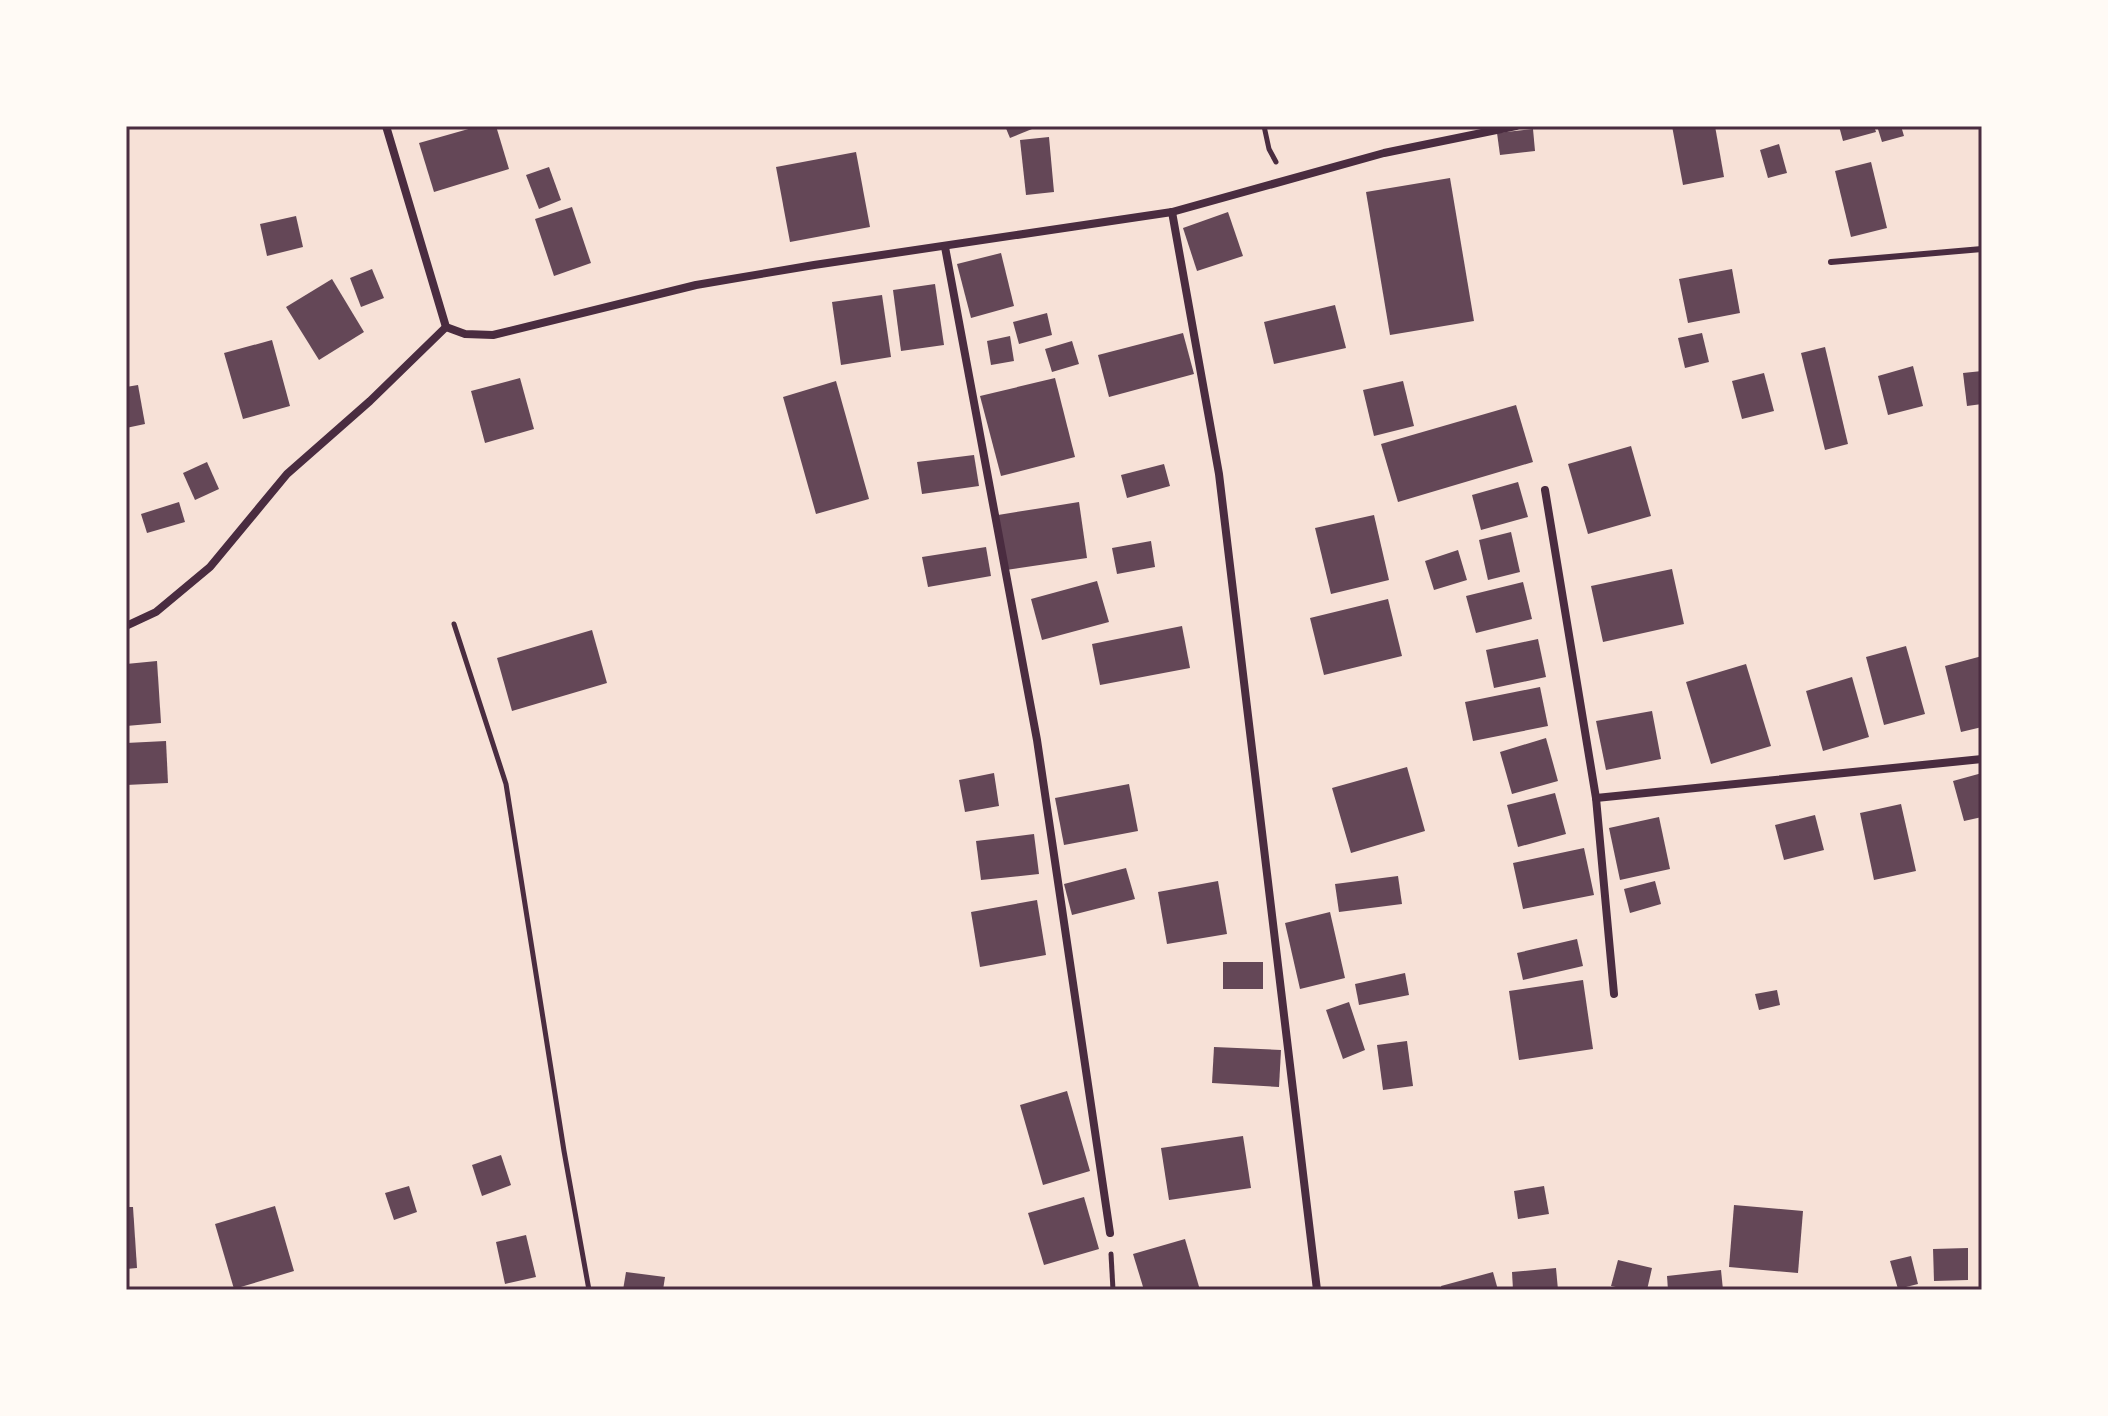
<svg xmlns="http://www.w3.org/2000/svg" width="2108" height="1416" font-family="Raleway,sans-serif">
	<rect width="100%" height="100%" fill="#f7e1d7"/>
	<g fill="#644757">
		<path d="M479,126h17l13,43 -75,23 -15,-49z"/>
		<path d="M1005,126h26l1,3 -22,9z"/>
		<path d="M1672,126h43l9,51 -41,8z"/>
		<path d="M1839,126h35l2,6 -33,9z"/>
		<path d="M1877,126h24l3,10 -22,6z"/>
		<path d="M1533,129l2,22 -35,4 -3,-22z"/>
		<path d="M1049,137l5,55 -28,3 -6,-55z"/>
		<path d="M1779,144l8,29 -19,5 -8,-28z"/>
		<path d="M856,152l14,75 -80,15 -14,-75z"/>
		<path d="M1871,162l16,66 -36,9 -16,-66z"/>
		<path d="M549,167l12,33 -22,9 -13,-34z"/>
		<path d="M1450,178l24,143 -84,14 -24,-143z"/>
		<path d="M572,207l19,56 -37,13 -19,-57z"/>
		<path d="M1228,212l15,44 -46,15 -14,-43z"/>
		<path d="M296,216l7,31 -36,9 -7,-32z"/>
		<path d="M1001,253l13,53 -43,12 -14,-54z"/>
		<path d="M372,269l12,29 -23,9 -11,-29z"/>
		<path d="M1732,269l8,44 -52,10 -9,-44z"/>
		<path d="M332,279l32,53 -45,28 -33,-53z"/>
		<path d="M935,284l9,61 -43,6 -8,-61z"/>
		<path d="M882,295l9,62 -50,8 -9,-63z"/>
		<path d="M1335,305l11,43 -72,16 -10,-42z"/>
		<path d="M1047,313l5,22 -33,9 -6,-22z"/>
		<path d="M1183,333l11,41 -85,23 -11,-42z"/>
		<path d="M1702,333l7,29 -24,6 -7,-30z"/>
		<path d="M1010,336l4,25 -23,4 -4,-24z"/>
		<path d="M272,340l18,66 -47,13 -19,-66z"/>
		<path d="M1072,341l7,23 -27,8 -7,-23z"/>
		<path d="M1825,347l23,97 -23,6 -24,-97z"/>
		<path d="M1913,366l10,40 -35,9 -10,-39z"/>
		<path d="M1982,371v33l-15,2 -4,-33z"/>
		<path d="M1764,373l10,38 -32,8 -10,-38z"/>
		<path d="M520,378l14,51 -49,14 -14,-52z"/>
		<path d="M1055,378l20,79 -74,19 -21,-80z"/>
		<path d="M836,381l33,118 -53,15 -33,-117z"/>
		<path d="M1403,381l11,45 -40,10 -11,-46z"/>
		<path d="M138,385l7,39 -19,4v-41z"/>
		<path d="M1516,405l17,57 -135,40 -17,-58z"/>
		<path d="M1631,446l20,70 -63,18 -20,-70z"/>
		<path d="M974,455l5,31 -57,8 -5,-32z"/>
		<path d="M207,462l12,27 -24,11 -12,-27z"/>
		<path d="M1164,464l6,22 -43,12 -6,-23z"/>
		<path d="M1518,482l10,35 -47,13 -9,-35z"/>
		<path d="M179,502l6,20 -38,11 -6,-19z"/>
		<path d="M1079,502l8,56 -81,12 -8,-55z"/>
		<path d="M1374,515l15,65 -58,14 -16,-66z"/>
		<path d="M1511,532l9,40 -32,8 -9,-40z"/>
		<path d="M1151,541l4,26 -38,7 -5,-26z"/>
		<path d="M986,547l5,29 -63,11 -6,-30z"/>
		<path d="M1458,550l9,30 -33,10 -9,-29z"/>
		<path d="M1672,569l12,55 -81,18 -12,-56z"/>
		<path d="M1097,581l12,41 -67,18 -11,-41z"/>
		<path d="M1523,582l9,37 -56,14 -10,-37z"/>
		<path d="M1388,599l14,57 -78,19 -14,-57z"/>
		<path d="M1182,626l8,42 -90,17 -8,-41z"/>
		<path d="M592,630l15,53 -95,28 -15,-53z"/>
		<path d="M1538,639l8,38 -52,11 -8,-38z"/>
		<path d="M1906,646l19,68 -41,11 -18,-68z"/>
		<path d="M1982,656v71l-21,5 -16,-66z"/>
		<path d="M157,661l4,62 -35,3v-62z"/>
		<path d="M1746,664l25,82 -60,18 -25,-82z"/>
		<path d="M1852,677l17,60 -46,14 -17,-60z"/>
		<path d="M1540,687l8,39 -75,15 -8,-39z"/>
		<path d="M1652,711l9,48 -55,11 -10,-49z"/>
		<path d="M1546,738l12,43 -46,13 -12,-42z"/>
		<path d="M166,741l2,42 -42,2v-42z"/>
		<path d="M1407,767l18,64 -74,22 -19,-65z"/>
		<path d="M994,773l5,33 -34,6 -6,-32z"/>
		<path d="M1982,773v44l-18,4 -11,-40z"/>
		<path d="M1129,784l9,47 -74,14 -9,-47z"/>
		<path d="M1555,793l11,41 -48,13 -11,-42z"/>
		<path d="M1901,804l15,67 -42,9 -14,-67z"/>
		<path d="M1815,815l9,35 -40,10 -9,-35z"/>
		<path d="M1659,817l11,52 -50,11 -11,-52z"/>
		<path d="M1034,834l5,40 -58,6 -5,-39z"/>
		<path d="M1584,848l10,47 -71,14 -10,-46z"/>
		<path d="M1126,868l9,31 -63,16 -8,-31z"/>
		<path d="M1398,876l4,28 -63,8 -4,-28z"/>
		<path d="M1218,881l9,53 -60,10 -9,-52z"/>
		<path d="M1655,881l6,23 -31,9 -6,-24z"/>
		<path d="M1037,900l9,55 -66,12 -9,-55z"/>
		<path d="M1330,912l15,66 -45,11 -15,-66z"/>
		<path d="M1577,939l6,27 -60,14 -6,-27z"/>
		<rect x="1223" y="962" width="40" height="27"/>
		<path d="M1405,973l4,22 -50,10 -4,-21z"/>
		<path d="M1583,980l10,69 -74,11 -10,-69z"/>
		<path d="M1777,990l3,15 -21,5 -4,-16z"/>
		<path d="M1349,1002l16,48 -22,9 -17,-49z"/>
		<path d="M1407,1041l6,45 -30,4 -6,-45z"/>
		<path d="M1214,1047l67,3 -2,37 -67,-4z"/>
		<path d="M1067,1091l23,80 -47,14 -23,-80z"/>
		<path d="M1243,1136l8,52 -82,12 -8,-52z"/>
		<path d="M501,1155l10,30 -29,11 -10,-31z"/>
		<path d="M409,1186l8,26 -23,8 -9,-27z"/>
		<path d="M1544,1186l5,28 -31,5 -4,-28z"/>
		<path d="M1084,1197l15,52 -55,16 -16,-52z"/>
		<path d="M1734,1205l69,6 -5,62 -69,-6z"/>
		<path d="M275,1206l19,65 -60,18 -19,-65z"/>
		<path d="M126,1207h7l4,61 -11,1z"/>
		<path d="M526,1235l10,42 -31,7 -9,-42z"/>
		<path d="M1185,1239l15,51h-56l-11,-36z"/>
		<path d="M1968,1248v32l-34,1 -1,-32z"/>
		<path d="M1911,1256l7,28 -20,5 -8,-28z"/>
		<path d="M1618,1260l34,8 -5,22h-17l-19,-4z"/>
		<path d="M1556,1268l2,22h-45l-1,-18z"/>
		<path d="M1721,1270l2,20h-55l-1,-14z"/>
		<path d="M626,1272l39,5 -2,13h-40z"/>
		<path d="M1493,1272l5,18h-56l-1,-4z"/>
	</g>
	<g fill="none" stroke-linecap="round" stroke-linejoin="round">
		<g stroke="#4a2c40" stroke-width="5">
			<path d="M1264,126l5,23 7,13"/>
			<path d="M454,624l52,160 58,367 25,139"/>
			<path d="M1111,1254l2,36"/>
		</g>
		<path stroke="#4a2c40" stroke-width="6" d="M1831,262l151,-13"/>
		<g stroke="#4a2c40" stroke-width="8">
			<path d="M386,126l60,201 19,7 28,1 203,-50 118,-20 358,-53 212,-59 132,-27"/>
			<path d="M1172,212l47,262 98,816"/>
			<path d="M945,247l92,493 73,493"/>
			<path d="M1545,490l51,308 18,196"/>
			<path d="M126,626l30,-14 54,-45 77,-93 83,-73 76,-74"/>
			<path d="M1596,798l386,-39"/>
		</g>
	</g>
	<rect width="2108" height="1416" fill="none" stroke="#fffaf5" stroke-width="256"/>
	<rect x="128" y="128" width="1852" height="1160" fill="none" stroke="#4a2c40" stroke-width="3"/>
</svg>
